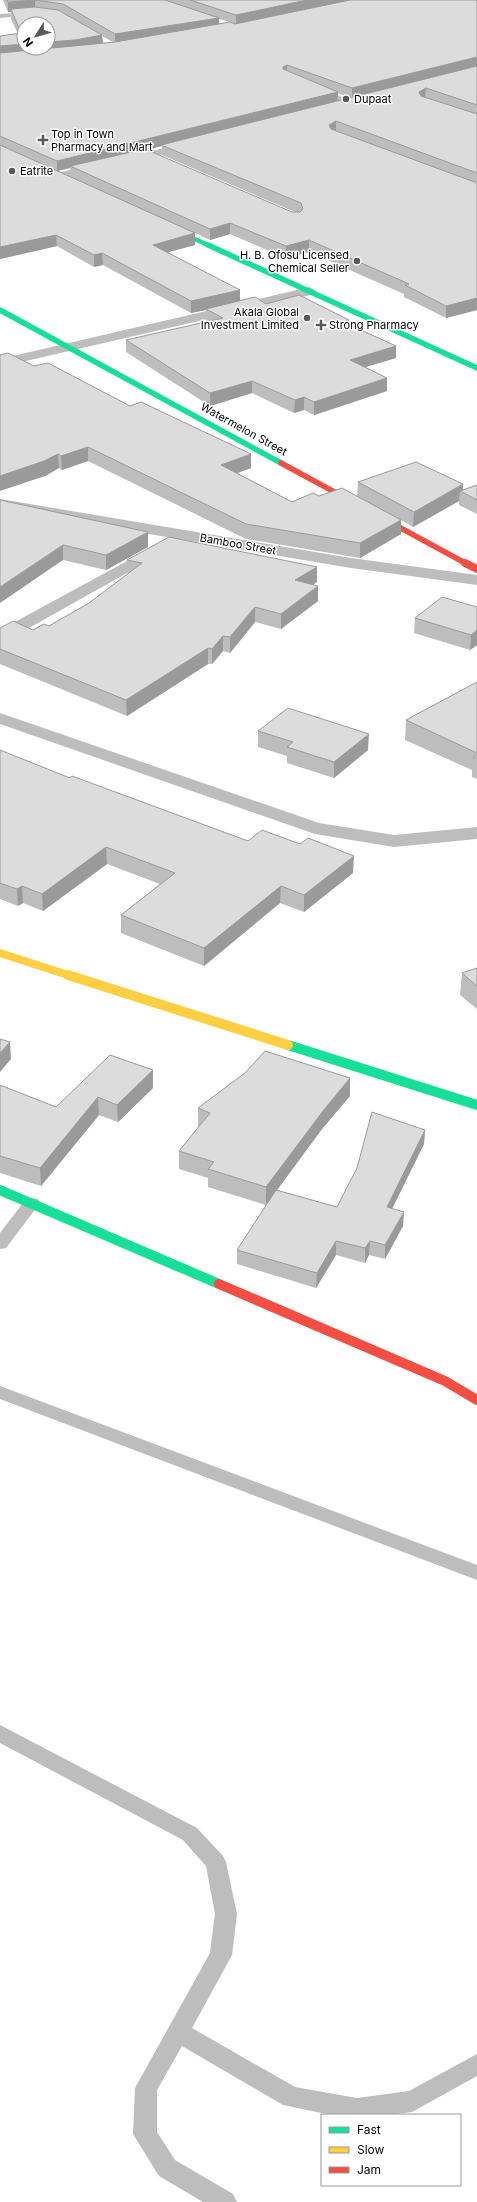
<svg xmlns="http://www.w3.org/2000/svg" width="477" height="2202" font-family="Inter,sans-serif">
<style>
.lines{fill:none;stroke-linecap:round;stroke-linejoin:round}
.lane{fill:#bdbdbd;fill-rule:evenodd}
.street{fill:#bdbdbd;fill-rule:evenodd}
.fast-far2{stroke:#16e098;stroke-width:4.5}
.fast-far1{stroke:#16e098;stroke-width:5.5}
.fast{stroke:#16e098;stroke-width:10}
.slow-far1{stroke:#ffcf43;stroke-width:8}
.slow{stroke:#ffcf43;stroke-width:10}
.jam-far2{stroke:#f24e42;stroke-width:5.5}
.jam-far1{stroke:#f24e42;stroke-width:8}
.jam{stroke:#f24e42;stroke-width:10}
.wall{fill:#bdbdbd;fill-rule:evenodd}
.shaded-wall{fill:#9a9a9a}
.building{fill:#dcdcdc;stroke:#9a9a9a}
.poi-dot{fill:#595959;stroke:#fff;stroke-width:1.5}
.labels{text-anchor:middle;stroke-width:3;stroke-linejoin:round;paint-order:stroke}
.far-poi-label{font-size:11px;fill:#000;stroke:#fff;text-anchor:start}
.far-street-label{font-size:11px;fill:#000;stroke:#fff}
</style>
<rect width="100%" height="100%" fill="#fff"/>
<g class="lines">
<!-- lane -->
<g class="lane">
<path d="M33,12L34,13L31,15L0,18V14Z"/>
<path d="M316,88H322L357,104L350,106L316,92Z"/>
<path d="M32,1198L38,1199L40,1203L6,1248L0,1249V1233L26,1199Z"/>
<path d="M0,1386L477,1565V1580L0,1399Z"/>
<path d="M0,1725L197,1828L223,1856L226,1862L237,1914L232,1955L192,2028L295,2087L357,2098L409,2091L477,2054V2076L412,2112L389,2115H331L283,2105L182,2046L157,2090V2132L175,2160L233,2194L237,2202H203L159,2176L133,2134L135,2088L210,1953L215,1914L206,1866L183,1840L0,1743Z"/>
</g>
<!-- street -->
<g class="street">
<path d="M190,142L196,145L194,147L57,179L51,176L57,173Z"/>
<path d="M310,287L316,291L315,294L0,367V359Z"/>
<path d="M0,499L351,558L477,575V585L351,568L0,509Z"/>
<path d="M153,547L159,549L161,552L159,555L6,641L0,642V630Z"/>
<path d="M0,713L319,823L394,835L477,827V839L394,847L315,834L0,724Z"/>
</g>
<!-- fast-far2 -->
<path class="fast-far2" d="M167,226L210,246"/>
<!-- fast-far1 -->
<g class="fast-far1">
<path d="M208,245L477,368"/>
<path d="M0,310L281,463"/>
</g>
<!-- fast -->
<g class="fast">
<path d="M288,1045L477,1105"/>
<path d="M0,1190L219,1284"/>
</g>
<!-- slow-far1 -->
<path class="slow-far1" d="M0,953L71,976"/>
<!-- slow -->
<path class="slow" d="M68,975L288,1045"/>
<!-- jam-far2 -->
<path class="jam-far2" d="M281,463L467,564"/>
<!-- jam-far1 -->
<path class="jam-far1" d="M465,563L477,569"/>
<!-- jam -->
<path class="jam" d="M219,1284L445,1381L477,1400"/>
</g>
<!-- wall -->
<g class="wall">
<path d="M3,0H477V310L446,318L404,297V294L309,252L286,258L230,234L210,240L195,233V245L168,252L240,301L266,304L349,320V324L396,346V358L365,367L387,378V391L314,415L304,410L294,413L252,393L210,406L126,352V340L207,322L206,321V310L191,313L103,265L94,267L57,246L0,259V36L18,34L11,19V12H8ZM219,19L230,22L219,24ZM102,36L113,42L103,43ZM338,93L349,98L337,101ZM162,146V155L295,212H292L146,150ZM70,168L71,177L58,171Z"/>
<path d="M34,366L130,406L251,468L237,473L292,502L319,496H357L358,482L463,484V490L477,485V514L459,505V501L413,527L401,520V534L360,558L246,539L88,461L62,470L59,468L45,476Z"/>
<path d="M0,500L148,532V547L106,570L63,560Z"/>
<path d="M127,560L317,582L313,585L318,601L281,629L255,622L230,653L223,651L212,664H208L127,716L0,664V628L33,630L49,626L89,603L128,574Z"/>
<path d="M477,607V645L470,650L414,633L415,618Z"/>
<path d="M477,682V779L472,777V770L405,740L406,720Z"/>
<path d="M258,731L368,750L334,778L287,763V756L258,747Z"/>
<path d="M0,750L70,778L248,841L353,873L304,912L280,903L204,966L121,933V915L160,884L107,864L43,911L23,903L18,906L0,899Z"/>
<path d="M477,968V1009L460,995L462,973Z"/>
<path d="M153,1070V1088L118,1122L99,1115L41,1186L0,1173V1085L56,1107Z"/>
<path d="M350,1096L322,1129L277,1190L337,1207L425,1130L424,1144L392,1209L403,1226L385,1259L369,1255L365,1263L336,1255L316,1288L237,1264V1250L270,1199L266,1205L208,1187V1178L179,1169V1151L199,1126H198V1108Z"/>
</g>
<!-- shaded-wall -->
<g class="shaded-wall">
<path d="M35,0V10L11,9V12H8V2Z"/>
<path d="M307,0H352L236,24V15Z"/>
<path d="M219,18V28L115,43V34Z"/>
<path d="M102,35L103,45L0,55V46L24,44V48H48V42Z"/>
<path d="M477,57V67L352,99V88Z"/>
<path d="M287,65V75L283,77V67Z"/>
<path d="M426,88L425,99L419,102V92Z"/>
<path d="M338,92L337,102L161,145L162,146L73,168L70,166V168L57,171V161Z"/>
<path d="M336,121V132L329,136V125Z"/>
<path d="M230,223V234L210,240V229Z"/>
<path d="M195,233V245L154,256L153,245Z"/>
<path d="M56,235L57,246L0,259V247Z"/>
<path d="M309,240V252L286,258V246Z"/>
<path d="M102,253L103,265L94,267V255Z"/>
<path d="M240,290V302L206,309V310L191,313V301Z"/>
<path d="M477,298V310L446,318V306Z"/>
<path d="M349,320V332L343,322Z"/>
<path d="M396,346V358L349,372L350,360Z"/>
<path d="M387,378V391L314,415V402Z"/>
<path d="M252,381V393L210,406V393Z"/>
<path d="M304,397V410L294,413L295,400Z"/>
<path d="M88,447V461L62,470L61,456Z"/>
<path d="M58,454L59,468L45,476L0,491V476Z"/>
<path d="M251,454V468L221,479V465Z"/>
<path d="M463,484V492L460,491L459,501L413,527L414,512Z"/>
<path d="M401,520V534L360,558V543Z"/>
<path d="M148,532V547L106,570V555Z"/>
<path d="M63,545V560L0,603V587Z"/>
<path d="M317,567V582L295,595V580Z"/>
<path d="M318,586V601L281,629V614Z"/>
<path d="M255,607V622L230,653V637Z"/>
<path d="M477,630V645L470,650L471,635Z"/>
<path d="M223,636V651L212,664V649Z"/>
<path d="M208,648V664L127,716L126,700Z"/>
<path d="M369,734L368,750L334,778V762Z"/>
<path d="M106,847L107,864L43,911L42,894Z"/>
<path d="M354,856L353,873L304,912V895Z"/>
<path d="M22,886L23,903L18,906L17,889Z"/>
<path d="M281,886L280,903L204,966V948Z"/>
<path d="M10,1042L11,1059L0,1072V1053Z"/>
<path d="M153,1070V1088L118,1122L117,1105Z"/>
<path d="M350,1078V1096L322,1129L266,1205V1187L323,1111Z"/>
<path d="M98,1097L99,1115L41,1186L40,1168Z"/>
<path d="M425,1130L424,1144L386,1221L387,1207Z"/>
<path d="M404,1212L403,1226L385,1259V1245Z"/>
<path d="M336,1241V1255L316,1288L317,1273Z"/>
<path d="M370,1241L369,1255L365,1263V1248Z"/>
</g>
<!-- building -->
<g class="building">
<path d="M7,0H165L219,18L115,34L63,4L35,0L8,2Z"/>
<path d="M190,0H307L236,15Z"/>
<path d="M350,0H477V57L352,88L287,65L283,67V69L338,92L57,161L0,136V53L115,42L230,22L235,24Z"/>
<path d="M35,7L58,10L102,35L75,40L48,42V24H24V44L0,46V36L21,33L11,9Z"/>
<path d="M477,66V105L426,88L419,92L421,96L477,114V173L336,121L329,125L331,129L477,183V298L446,306L405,285L409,284L309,240L286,246L230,223L210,229L70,166L145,149L292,212H300L303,209L301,203L161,145Z"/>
<path d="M0,145L195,233L153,245L240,290L191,301L102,253L94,255L56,235L0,247Z"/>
<path d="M299,295L349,320L343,322L396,346L350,360L387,378L314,402L304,397L295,400L252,381L210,393L126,340L223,318L206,309L255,297L266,304Z"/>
<path d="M8,353L34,366L48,363L130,406L141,402L251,454L221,465L292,502L313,493L319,496L342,488L401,520L360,543L246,524L88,447L61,456L58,454L44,461L0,476V355Z"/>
<path d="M416,462L463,484L414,512L358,482Z"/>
<path d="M477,485V500L460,491Z"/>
<path d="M0,500L148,532L106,555L63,545L0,587Z"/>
<path d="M169,537L317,567L295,580L318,586L281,614L255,607L230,637L223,636L212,649L208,648L126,700L0,649V628L13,621L33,630L44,624L49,626L89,603L142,563L127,560Z"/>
<path d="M442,597L477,607V630L471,635L415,618Z"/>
<path d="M477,682V753L406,720Z"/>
<path d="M288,708L369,734L334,762L287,747L293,742L258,731Z"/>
<path d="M0,750L70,778L72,776L248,841L262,830L300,844L308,838L354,856L304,895L281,886L204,948L121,915L175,873L106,847L42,894L22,886L17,889L0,883Z"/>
<path d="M477,755V759L473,757Z"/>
<path d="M477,968V986L462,973Z"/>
<path d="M0,1039L10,1042L0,1053Z"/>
<path d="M265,1051L350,1078L323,1111L266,1187L208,1169L214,1162L179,1151L210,1113L198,1108L245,1073Z"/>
<path d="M110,1055L153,1070L117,1105L98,1097L40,1168L0,1156V1085L56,1107Z"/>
<path d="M372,1112L425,1130L387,1207L404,1212L385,1245L370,1241L365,1248L336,1241L317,1273L237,1250L276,1190L337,1207L357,1168Z"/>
</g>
<!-- markers -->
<g class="poi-dot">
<circle cx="346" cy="99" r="4"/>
<path d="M41 134h4v4h4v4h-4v4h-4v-4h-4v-4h4z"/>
<circle cx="12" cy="171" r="4"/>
<circle cx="357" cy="261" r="4"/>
<circle cx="307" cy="318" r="4"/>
<path d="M319 319h4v4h4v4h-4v4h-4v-4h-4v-4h4z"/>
</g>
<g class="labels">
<!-- far-poi labels -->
<g class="far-poi-label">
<text x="354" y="103">Dupaat</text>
<text x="51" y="138">Top in Town<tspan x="51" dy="13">Pharmacy and Mart</tspan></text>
<text x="20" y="175">Eatrite</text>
<text x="349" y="259" text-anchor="end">H. B. Ofosu Licensed<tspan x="349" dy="13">Chemical Seller</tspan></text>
<text x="299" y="316" text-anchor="end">Akala Global<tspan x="299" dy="13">Investment Limited</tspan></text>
<text x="329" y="329">Strong Pharmacy</text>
</g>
<!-- far-street labels -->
<g class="far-street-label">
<text transform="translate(244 429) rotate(29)" y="4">Watermelon Street</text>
<text transform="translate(238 544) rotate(10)" y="4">Bamboo Street</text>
</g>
</g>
<!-- legend -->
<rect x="321" y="2114" width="140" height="72" fill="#ffffff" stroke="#999999"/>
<rect x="329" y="2127" width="20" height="6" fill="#16e098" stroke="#999999"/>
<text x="357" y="2134" font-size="12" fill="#000000">Fast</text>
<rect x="329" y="2147" width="20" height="6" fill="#ffcf43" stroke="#999999"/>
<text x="357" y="2154" font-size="12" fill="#000000">Slow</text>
<rect x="329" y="2167" width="20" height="6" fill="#f24e42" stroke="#999999"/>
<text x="357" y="2174" font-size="12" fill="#000000">Jam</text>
<!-- north arrow -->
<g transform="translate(36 36) rotate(233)"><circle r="19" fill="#ffffff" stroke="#999999"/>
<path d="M0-3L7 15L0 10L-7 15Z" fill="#595959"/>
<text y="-6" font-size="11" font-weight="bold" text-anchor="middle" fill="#000000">N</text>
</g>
</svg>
